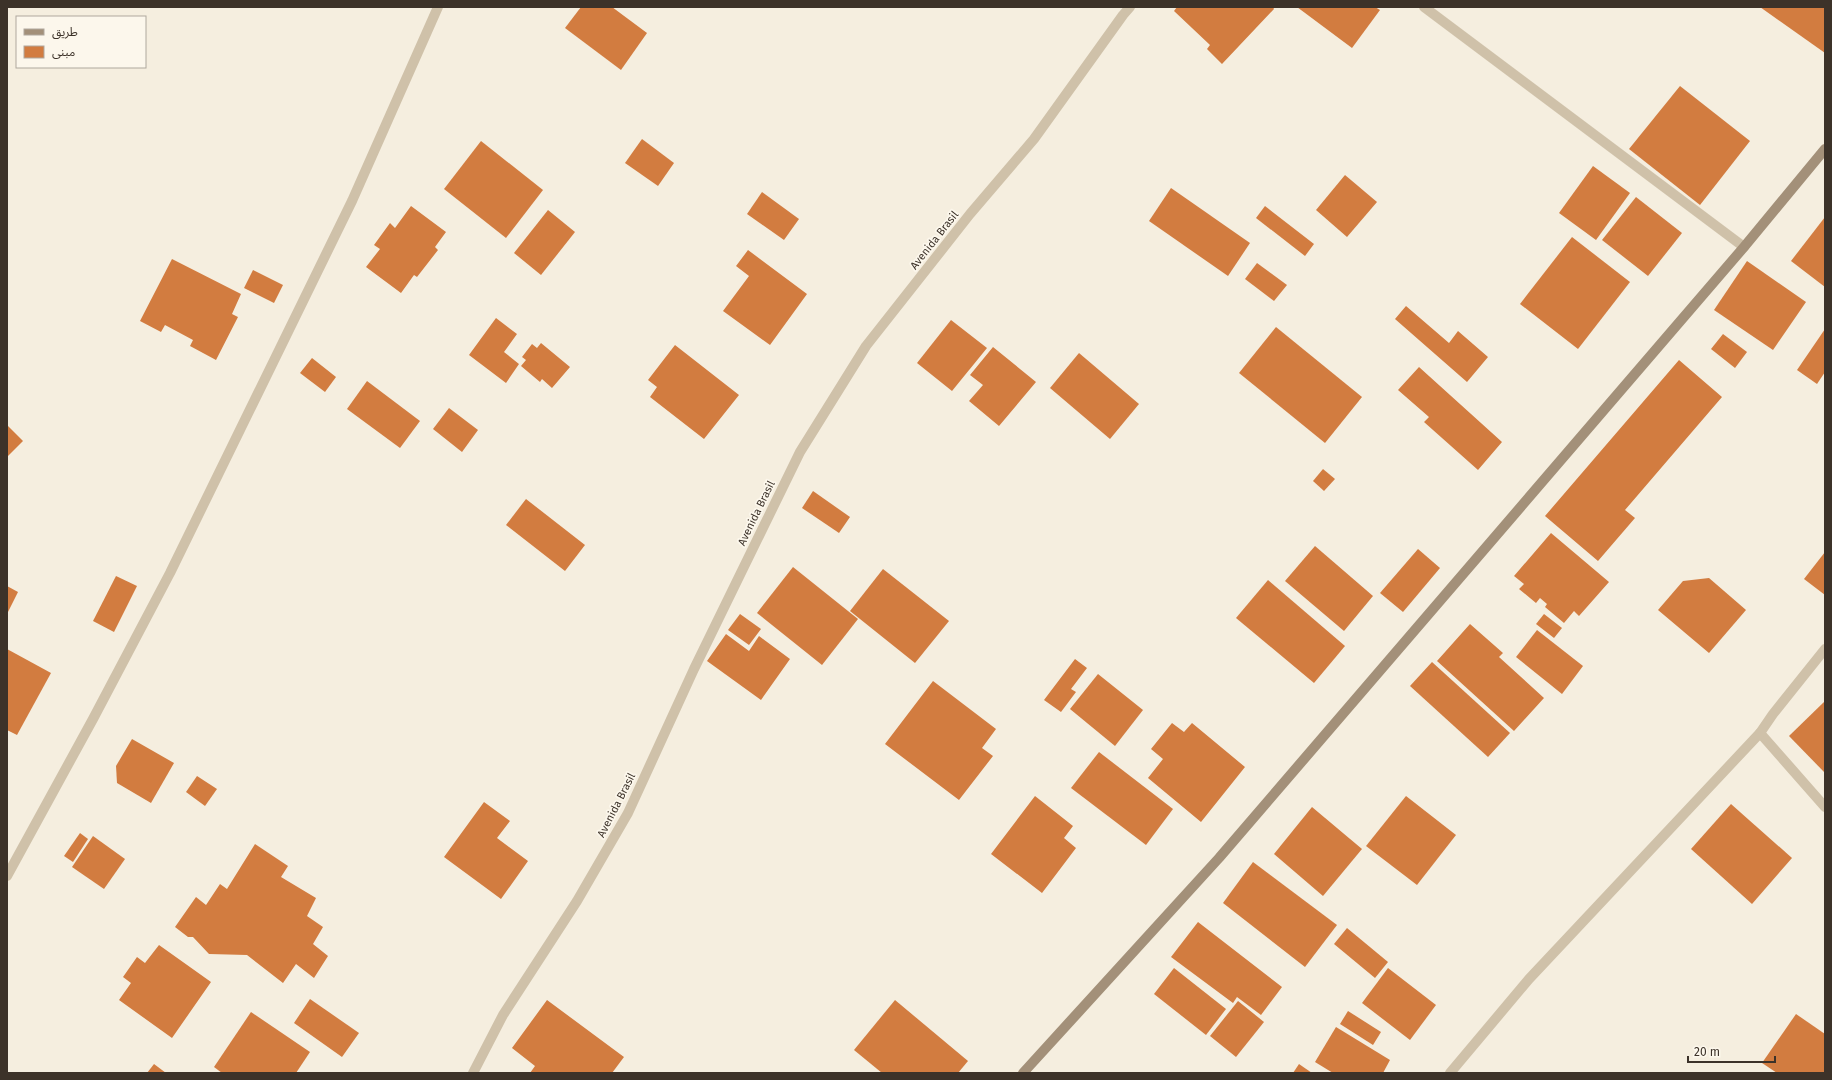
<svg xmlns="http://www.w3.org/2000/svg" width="1832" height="1080" font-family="'Fira Sans','Noto Sans Arabic',sans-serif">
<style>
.building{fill:#d27c40}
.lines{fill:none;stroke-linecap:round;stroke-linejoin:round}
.minor{stroke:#cfc1a9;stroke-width:10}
.secondary{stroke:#a39079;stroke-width:10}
.labels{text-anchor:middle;stroke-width:3.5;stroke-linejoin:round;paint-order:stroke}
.street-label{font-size:11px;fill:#3c3229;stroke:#fcf7ec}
</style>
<rect width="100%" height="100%" fill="#f5eedf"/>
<!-- building -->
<g class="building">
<path d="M581,7H612L647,33L621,70L565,28Z"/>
<path d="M1177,7H1273L1274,9L1222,64L1207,49L1210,45L1174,11Z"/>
<path d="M1297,7H1375L1380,10L1352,48Z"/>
<path d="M1760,7H1825V53Z"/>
<path d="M1680,86L1750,141L1700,205L1629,149Z"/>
<path d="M642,139L674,163L658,186L625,163Z"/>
<path d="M481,141L543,190L506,238L444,189Z"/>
<path d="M1593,166L1630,193L1596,240L1559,213Z"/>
<path d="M1345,175L1377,202L1347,237L1316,210Z"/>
<path d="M1171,188L1250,243L1228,276L1149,221Z"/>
<path d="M762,192L799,219L784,240L747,214Z"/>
<path d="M1636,197L1682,233L1648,276L1602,240Z"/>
<path d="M411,206L446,232L435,247L438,250L417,277L414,275L401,293L366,267L380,249L374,245L390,223L395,228Z"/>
<path d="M1265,206L1314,244L1305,256L1256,218Z"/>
<path d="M548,210L575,232L541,275L514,253Z"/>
<path d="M1825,217V287L1791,261Z"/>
<path d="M1572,237L1630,282L1578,349L1520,304Z"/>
<path d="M748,250L807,294L770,345L723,311L749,276L736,266Z"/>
<path d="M172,259L241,294L232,314L238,317L216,360L190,346L193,340L165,325L161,332L140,321Z"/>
<path d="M1747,261L1806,302L1773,350L1714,310Z"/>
<path d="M1257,263L1287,285L1274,301L1245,279Z"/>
<path d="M253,270L283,285L274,303L244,288Z"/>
<path d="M1406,306L1449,343L1458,331L1488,357L1467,382L1395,319Z"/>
<path d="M496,318L517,334L504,352L519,364L506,383L469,355Z"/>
<path d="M951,320L987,348L952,391L917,363Z"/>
<path d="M1276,327L1362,397L1325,443L1239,373Z"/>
<path d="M1825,329V372L1817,384L1797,370Z"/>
<path d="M1723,334L1747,352L1735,368L1711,349Z"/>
<path d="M541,343L570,367L552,388L542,379L540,382L521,366L526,360L522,357L532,344L537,348Z"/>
<path d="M675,345L739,395L704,439L650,397L657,387L648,380Z"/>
<path d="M993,347L1036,382L999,426L969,401L983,385L970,375Z"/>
<path d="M1079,353L1139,404L1110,439L1050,388Z"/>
<path d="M312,358L336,377L325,392L300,373Z"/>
<path d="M1679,360L1722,397L1625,510L1635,518L1598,561L1545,516Z"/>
<path d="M1419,367L1502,442L1478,470L1424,422L1429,417L1398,390Z"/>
<path d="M367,381L420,421L400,448L347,409Z"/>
<path d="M449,408L478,430L462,452L433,429Z"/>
<path d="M7,425L23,441L7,457Z"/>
<path d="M1323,469L1335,479L1324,491L1313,481Z"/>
<path d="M813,491L850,517L839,533L802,508Z"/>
<path d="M526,499L585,545L565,571L506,525Z"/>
<path d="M1551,533L1609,582L1579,616L1574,611L1564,623L1545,607L1547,604L1540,598L1536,603L1519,589L1524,584L1514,576Z"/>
<path d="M1315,546L1373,596L1344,631L1285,581Z"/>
<path d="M1418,549L1440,568L1403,612L1380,593Z"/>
<path d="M1825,552V595L1804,579Z"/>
<path d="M793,567L858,619L822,665L757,613Z"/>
<path d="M883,569L949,621L915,663L850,611Z"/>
<path d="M116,576L137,586L114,632L93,621Z"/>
<path d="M1709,578L1746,610L1709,653L1658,610L1683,581Z"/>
<path d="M1268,580L1345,646L1314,683L1236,618Z"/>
<path d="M7,586L18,592L7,614Z"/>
<path d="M740,614L761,629L749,645L728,630Z"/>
<path d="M1544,614L1562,628L1554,638L1536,624Z"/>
<path d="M1470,624L1503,653L1499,657L1544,698L1514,731L1437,661Z"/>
<path d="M1537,630L1583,666L1562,694L1516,657Z"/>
<path d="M726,634L749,651L759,636L790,659L761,700L707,661Z"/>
<path d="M7,649L51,673L17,735L7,730Z"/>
<path d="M1075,659L1087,668L1071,689L1076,692L1061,712L1044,700Z"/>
<path d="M1432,662L1510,733L1488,757L1410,686Z"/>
<path d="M1098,674L1143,710L1115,746L1070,709Z"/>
<path d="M933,681L996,729L982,748L993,756L959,800L885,744Z"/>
<path d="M1825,701V773L1789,736Z"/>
<path d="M1172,723L1184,732L1192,723L1245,767L1201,822L1148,778L1163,759L1151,749Z"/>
<path d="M132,739L174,763L151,803L117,783L116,766Z"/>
<path d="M1099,752L1173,809L1146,845L1071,788Z"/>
<path d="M197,776L217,789L205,806L186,792Z"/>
<path d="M1035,796L1073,826L1064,838L1076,848L1042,893L991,854Z"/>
<path d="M1406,796L1456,835L1417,885L1366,846Z"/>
<path d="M484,802L510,821L497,838L528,861L501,899L444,857Z"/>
<path d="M1731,804L1792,858L1752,904L1691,849Z"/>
<path d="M1312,807L1362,849L1323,896L1274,854Z"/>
<path d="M80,833L88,839L73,862L64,856Z"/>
<path d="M93,836L125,859L104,889L72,867Z"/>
<path d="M255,844L288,866L281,877L316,898L307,916L323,927L313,944L328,956L314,978L296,964L283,983L247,955L209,954L193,937H188L175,927L196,897L206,905L220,884L227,889Z"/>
<path d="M1253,862L1337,925L1305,967L1223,903Z"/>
<path d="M1198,922L1282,987L1261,1015L1237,997L1233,1003L1171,957Z"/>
<path d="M1347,928L1388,962L1375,978L1334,944Z"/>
<path d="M159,945L211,982L172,1038L119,1000L131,983L123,977L137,957L145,963Z"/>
<path d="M1174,968L1226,1009L1206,1035L1154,994Z"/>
<path d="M1388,968L1436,1005L1410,1040L1362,1003Z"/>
<path d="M310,999L359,1033L342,1057L294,1023Z"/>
<path d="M547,1000L624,1057L612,1073H530L535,1066L512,1048Z"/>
<path d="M895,1000L968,1061L958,1073H882L854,1050Z"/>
<path d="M1238,1001L1264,1022L1236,1057L1210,1036Z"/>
<path d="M1348,1011L1381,1032L1373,1045L1340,1024Z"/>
<path d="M251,1012L310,1052L296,1073H222L214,1067Z"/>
<path d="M1796,1014L1825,1034V1073H1777L1762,1063Z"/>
<path d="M1336,1027L1390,1060L1383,1073H1333L1315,1062Z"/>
<path d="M154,1064L166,1073H147Z"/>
<path d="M1299,1064L1312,1073H1293Z"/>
</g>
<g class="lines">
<!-- minor -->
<g class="minor">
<path d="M1424,7L1744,247"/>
<path d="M1760,733L1825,807"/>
<path d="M7,876L93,719L170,573L352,201L438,7"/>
<path d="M473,1073L503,1015L577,901L628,813L694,669L800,452L866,346L970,214L1034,139L1123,15L1130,7"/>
<path d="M1450,1073L1529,979L1760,733L1773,714L1825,649"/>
</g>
<!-- secondary -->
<path class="secondary" d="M1023,1073L1219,858L1744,247L1825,149"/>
</g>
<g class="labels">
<!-- street labels -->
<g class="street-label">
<text transform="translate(934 240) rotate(-52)" y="4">Avenida Brasil</text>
<text transform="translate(756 513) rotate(-64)" y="4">Avenida Brasil</text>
<text transform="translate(616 805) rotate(-63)" y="4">Avenida Brasil</text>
</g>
</g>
<!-- border -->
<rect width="1832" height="1080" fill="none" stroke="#3c3229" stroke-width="16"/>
<!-- legend -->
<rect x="16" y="16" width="130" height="52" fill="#fcf7ec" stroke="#afa89e"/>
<rect x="24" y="29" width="20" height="6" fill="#a39079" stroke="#afa89e"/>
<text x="52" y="36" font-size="12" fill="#3c3229">طريق</text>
<rect x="24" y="46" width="20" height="12" fill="#d27c40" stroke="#afa89e"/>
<text x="52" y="56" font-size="12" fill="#3c3229">مبنى</text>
<!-- scale -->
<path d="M1688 1056v6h87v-6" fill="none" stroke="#3c3229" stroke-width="2"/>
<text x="1694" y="1056" font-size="12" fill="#3c3229" stroke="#fcf7ec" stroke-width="3" paint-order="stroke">20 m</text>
</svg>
